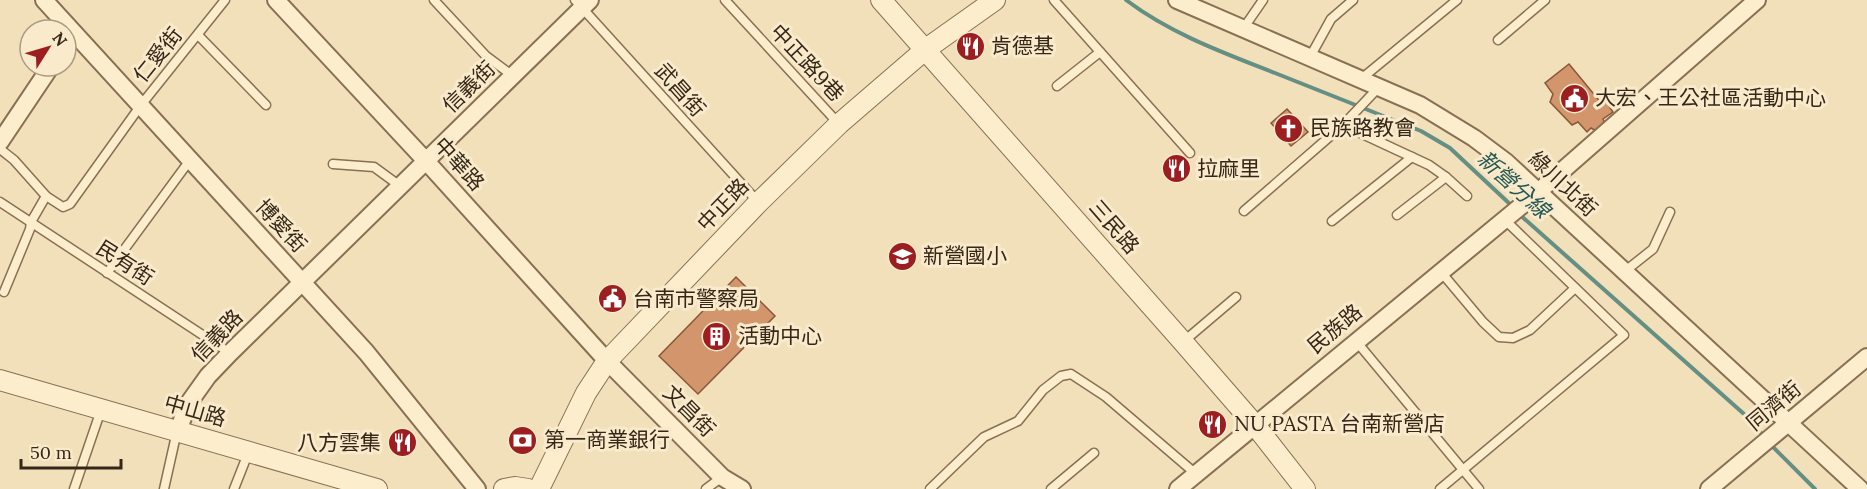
<svg xmlns="http://www.w3.org/2000/svg" width="1867" height="489" font-family="Lora,'Noto Sans TC',serif">
<style>
.lines{fill:none;stroke-linecap:round;stroke-linejoin:round}
.stream{stroke:#668f84;stroke-width:4}
.building{fill:#d3956c;stroke:#8a5737;stroke-width:1.5}
.service-casing{stroke:#896f53;stroke-width:11}
.minor-casing{stroke:#896f53;stroke-width:20}
.tertiary-casing{stroke:#896f53;stroke-width:22}
.service{stroke:#fcedcd;stroke-width:8}
.minor{stroke:#fcedcd;stroke-width:16}
.tertiary{stroke:#fcedcd;stroke-width:20}
.labels{text-anchor:middle;stroke-width:6;stroke-linejoin:round;paint-order:stroke}
.poi-label{font-size:21px;fill:#362719;stroke:#f8eaca;text-anchor:start}
.street-label{font-size:21px;fill:#362719;stroke:#f8eaca}
.water-label{font-size:22px;font-style:italic;fill:#275854;stroke:#f8eaca}
</style>
<rect width="100%" height="100%" fill="#f1e0ba"/>
<g class="lines">
<!-- stream -->
<g class="stream">
<path d="M1126,0C1171,34 1224,53 1275,73C1324,92 1372,112 1421,131L1450,148L1512,206"/>
<path d="M1519,214L1744,414L1764,437"/>
<path d="M1771,445L1815,489"/>
</g>
</g>
<!-- building -->
<g class="building">
<path d="M1569,64L1602,104L1607,103L1613,112L1603,119L1606,126L1601,134L1591,128L1587,132L1578,122L1572,125L1550,102L1553,94L1545,83Z"/>
<path d="M1287,109L1308,132L1291,146L1271,123Z"/>
<path d="M736,277L775,316L698,394L659,356Z"/>
</g>
<g class="lines">
<defs>
<g id="service">
<path d="M434,0L486,56L513,76"/>
<path d="M575,0L758,202"/>
<path d="M725,0L838,123"/>
<path d="M1054,0L1190,153"/>
<path d="M1243,29L1263,0"/>
<path d="M198,35L266,105"/>
<path d="M1498,40L1545,0"/>
<path d="M1310,57L1331,19L1353,0"/>
<path d="M1361,79L1457,0"/>
<path d="M1057,86L1100,52"/>
<path d="M1343,125L1429,165L1446,177L1467,196"/>
<path d="M0,149L14,160L46,196L63,207L70,204L141,105L225,0"/>
<path d="M333,164L374,167L400,186"/>
<path d="M0,202L230,353"/>
<path d="M1244,211L1343,125L1379,87"/>
<path d="M1397,215L1446,177"/>
<path d="M1332,221L1412,157"/>
<path d="M1441,272L1483,322L1499,337L1513,338L1530,330L1575,288"/>
<path d="M1624,272L1653,249L1670,212"/>
<path d="M107,273L190,160"/>
<path d="M4,292L30,229L31,222L46,196"/>
<path d="M1356,341L1479,489"/>
<path d="M1183,342L1236,297"/>
<path d="M74,489L101,410"/>
<path d="M164,489L177,431"/>
<path d="M234,489L249,451"/>
<path d="M706,489L722,477"/>
<path d="M930,489L984,437L1018,421L1043,390L1061,376L1071,374L1106,397L1196,474"/>
<path d="M1051,489L1094,453"/>
<path d="M1440,489L1624,335L1504,219"/>
</g>
<g id="minor">
<path d="M44,0L366,352L477,489"/>
<path d="M276,0L426,161L607,361L722,477L742,489"/>
<path d="M1177,0L1420,105L1474,138L1506,162L1860,489"/>
<path d="M0,142L51,66"/>
<path d="M178,431L188,404L208,376L230,353L590,0"/>
<path d="M1178,489L1538,192L1757,0"/>
<path d="M1709,489L1867,357"/>
</g>
<g id="tertiary">
<path d="M881,0L1183,342L1255,425L1305,489"/>
<path d="M0,380L377,489"/>
<path d="M504,489L515,487L528,489"/>
<path d="M539,489L586,393L607,361L758,203L839,124L926,49L995,0"/>
</g>
</defs>
<!-- service casing -->
<use href="#service" class="service-casing"/>
<!-- minor casing -->
<use href="#minor" class="minor-casing"/>
<!-- tertiary casing -->
<use href="#tertiary" class="tertiary-casing"/>
<!-- service -->
<use href="#service" class="service"/>
<!-- minor -->
<use href="#minor" class="minor"/>
<!-- tertiary -->
<use href="#tertiary" class="tertiary"/>
</g>
<!-- icons -->
<defs>
<symbol id="restaurant-disc" viewBox="-11 -11 22 22"><circle r="9.5" fill="#9c1e21" stroke="#f8eaca"/><path d="M-5-6h1v4h1v-4h1v4h1v-4h1v5L-1.5 .5V6h-2V.5L-5-1ZM5-6V6H3V1.5H1.5Q1.5-4 5-6Z" fill="#fff"/></symbol>
<symbol id="civic-disc" viewBox="-11 -11 22 22"><circle r="9.5" fill="#9c1e21" stroke="#f8eaca"/><path d="M-.6-6.5H3V-4.5H.6V-3L4-1V1h2V6H-6V1h2V-1L-.6-3ZM-1.2 2.5V6h2.4V2.5Z" fill="#fff"/></symbol>
<symbol id="church-disc" viewBox="-11 -11 22 22"><circle r="9.5" fill="#9c1e21" stroke="#f8eaca"/><path d="M-1.2-6h2.4v3.5h3.3v2.4h-3.3V6h-2.4V-.1h-3.3v-2.4h3.3Z" fill="#fff"/></symbol>
<symbol id="school-disc" viewBox="-11 -11 22 22"><circle r="9.5" fill="#9c1e21" stroke="#f8eaca"/><path d="M0-5L7-2L0 1L-7-2ZM-4 1L0 2.5L4 1V4Q0 6-4 4Z" fill="#fff"/></symbol>
<symbol id="building-disc" viewBox="-11 -11 22 22"><circle r="9.5" fill="#9c1e21" stroke="#f8eaca"/><path d="M-4-6H4V6H1V3H-1V6H-4ZM-2.5-4.3h1.7v1.8h-1.7ZM.8-4.3h1.7v1.8H.8ZM-2.5-1h1.7V.8h-1.7ZM.8-1h1.7V.8H.8Z" fill="#fff"/></symbol>
<symbol id="bank-disc" viewBox="-11 -11 22 22"><circle r="9.5" fill="#9c1e21" stroke="#f8eaca"/><path d="M-6-4H6V4H-6ZM0-2.3a2.3 2.3 0 1 0 0 4.6a2.3 2.3 0 1 0 0-4.6Z" fill="#fff"/></symbol>
</defs>
<g fill-rule="evenodd">
<use href="#restaurant-disc" x="954" y="30" width="33" height="33"/>
<use href="#civic-disc" x="1558" y="82" width="33" height="33"/>
<use href="#church-disc" x="1272" y="112" width="33" height="33"/>
<use href="#restaurant-disc" x="1160" y="152" width="33" height="33"/>
<use href="#school-disc" x="886" y="240" width="33" height="33"/>
<use href="#civic-disc" x="596" y="282" width="33" height="33"/>
<use href="#building-disc" x="700" y="320" width="33" height="33"/>
<use href="#restaurant-disc" x="1196" y="408" width="33" height="33"/>
<use href="#bank-disc" x="506" y="424" width="33" height="33"/>
<use href="#restaurant-disc" x="386" y="426" width="33" height="33"/>
</g>
<g class="labels">
<!-- poi labels -->
<g class="poi-label">
<text x="991" y="53">肯德基</text>
<text x="1595" y="105">大宏、王公社區活動中心</text>
<text x="1310" y="135">民族路教會</text>
<text x="1197" y="176">拉麻里</text>
<text x="923" y="263">新營國小</text>
<text x="633" y="306">台南市警察局</text>
<text x="738" y="343">活動中心</text>
<text x="1234" y="431">NU PASTA 台南新營店</text>
<text x="544" y="447">第一商業銀行</text>
<text x="381" y="450" text-anchor="end">八方雲集</text>
</g>
<!-- street labels -->
<g class="street-label">
<text transform="translate(158 55) rotate(-51)" y="7">仁愛街</text>
<text transform="translate(807 63) rotate(47)" y="7">中正路9巷</text>
<text transform="translate(469 87) rotate(-44)" y="7">信義街</text>
<text transform="translate(680 90) rotate(48)" y="7">武昌街</text>
<text transform="translate(459 164) rotate(48)" y="7">中華路</text>
<text transform="translate(1563 184) rotate(43)" y="7">綠川北街</text>
<text transform="translate(723 205) rotate(-46)" y="7">中正路</text>
<text transform="translate(281 226) rotate(47)" y="7">博愛街</text>
<text transform="translate(1114 227) rotate(49)" y="7">三民路</text>
<text transform="translate(125 263) rotate(33)" y="7">民有街</text>
<text transform="translate(1335 329) rotate(-40)" y="7">民族路</text>
<text transform="translate(217 336) rotate(-46)" y="7">信義路</text>
<text transform="translate(1774 406) rotate(-40)" y="7">同濟街</text>
<text transform="translate(195 411) rotate(16)" y="7">中山路</text>
<text transform="translate(689 411) rotate(45)" y="7">文昌街</text>
</g>
<!-- water labels -->
<g class="water-label">
<text transform="translate(1514 184) rotate(42)" y="8">新營分線</text>
</g>
</g>
<!-- north arrow -->
<g transform="translate(48 48) rotate(53)"><circle r="28" fill="#f8eaca" stroke="#aa9c83" stroke-width="1.5"/>
<path d="M0-4.5L10 22L0 15L-10 22Z" fill="#9c1e21"/>
<text y="-9" font-size="16" font-weight="bold" text-anchor="middle" fill="#362719">N</text>
</g>
<!-- scale -->
<path d="M21 459v9h100v-9" fill="none" stroke="#362719" stroke-width="3"/>
<text x="30" y="459" font-size="18" fill="#362719" stroke="#f8eaca" stroke-width="4.5" paint-order="stroke">50 m</text>
</svg>
